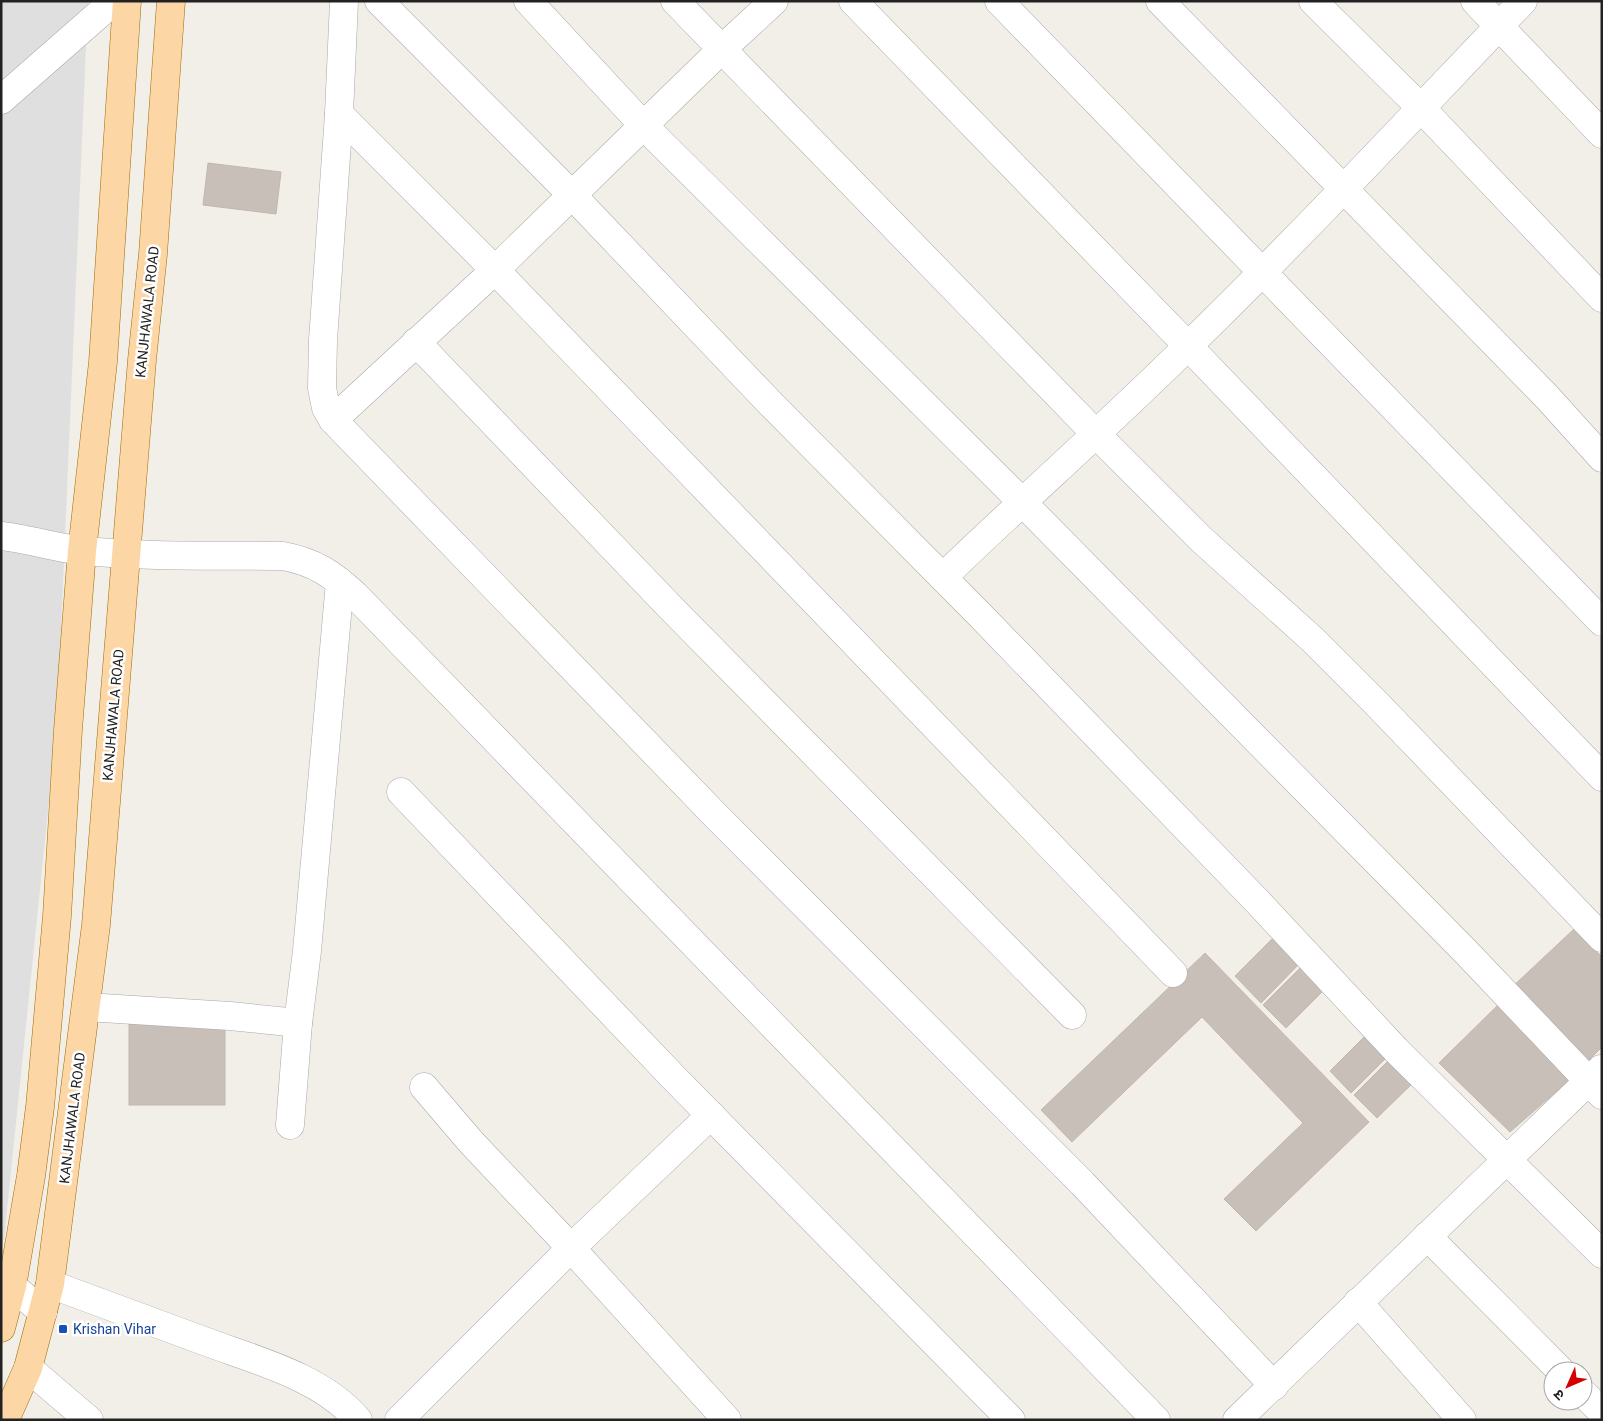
<svg xmlns="http://www.w3.org/2000/svg" width="1603" height="1421" font-family="Roboto,'Noto Sans Devanagari',sans-serif">
<style>
.residential{fill:#e0dfdf}
.building{fill:#c7bfb8;stroke:#c4b6ab}
.lines{fill:none;stroke-linecap:round;stroke-linejoin:round}
.minor-casing{stroke:#a9a9a9;stroke-width:29}
.major-casing{stroke:#a06b00;stroke-width:29}
.minor{stroke:#fff;stroke-width:28}
.major{stroke:#fcd6a4;stroke-width:28}
.transit-dot{fill:#1a4fb4;stroke:#fff;stroke-width:2}
.labels{text-anchor:middle;stroke-width:5;stroke-linejoin:round;paint-order:stroke}
.street-label{font-size:14px;fill:#222;stroke:#fff}
.transit-label{font-size:14px;fill:#164399;stroke:#fff;text-anchor:start}
</style>
<rect width="100%" height="100%" fill="#f2efe9"/>
<!-- residential -->
<path class="residential" d="M1,1H88L57,724L4,1239L1,1247Z"/>
<!-- building -->
<g class="building">
<path d="M208,163L281,172L276,214L203,205Z"/>
<path d="M1574,929L1602,957V1047L1584,1065L1510,989Z"/>
<path d="M1280,931L1306,957L1261,1003L1235,976Z"/>
<path d="M1205,953L1369,1122L1256,1231L1224,1199L1303,1123L1202,1017L1072,1142L1041,1110Z"/>
<path d="M1308,960L1331,983L1286,1028L1263,1005Z"/>
<path d="M1500,1003L1573,1077L1510,1132L1439,1063Z"/>
<rect x="129" y="1021" width="96" height="84"/>
<path d="M1371,1030L1393,1051L1351,1093L1330,1071Z"/>
<path d="M1396,1053L1420,1076L1377,1118L1354,1095Z"/>
</g>
<g class="lines">
<defs>
<g id="minor">
<path d="M344,1L339,114L323,340L322,388L326,408L333,420L716,816L1083,1184L1274,1386"/>
<path d="M379,1L572,195L770,403L979,614L1256,900L1396,1050L1602,1254"/>
<path d="M528,1L644,126L1021,501L1466,952L1602,1095"/>
<path d="M675,1L1095,433L1202,540L1313,640L1375,702L1602,938"/>
<path d="M853,1L1188,346L1602,777"/>
<path d="M999,1L1602,622"/>
<path d="M1160,1L1547,397L1602,458"/>
<path d="M1313,1L1421,108L1602,298"/>
<path d="M1475,1L1602,134"/>
<path d="M1,100L114,1"/>
<path d="M339,114L495,270L1173,973"/>
<path d="M416,342L670,607L1072,1015"/>
<path d="M333,420L495,270L722,49L774,1"/>
<path d="M1,536C29,539 56,548 84,551C150,557 217,555 283,556C315,562 332,574 355,595L1156,1420"/>
<path d="M943,577C1024,499 1108,425 1188,346C1303,234 1412,117 1523,1"/>
<path d="M401,792L674,1078L1011,1420"/>
<path d="M86,1007L230,1016L298,1023"/>
<path d="M424,1087L471,1142L571,1248L727,1420"/>
<path d="M290,1125L298,1023L307,951L340,582"/>
<path d="M1427,1236L1561,1371"/>
<path d="M1,1277L43,1312"/>
<path d="M50,1284C101,1303 153,1322 204,1341C255,1360 322,1377 358,1420"/>
<path d="M1358,1302L1462,1420"/>
<path d="M28,1368L89,1420"/>
<path d="M1583,1393L1602,1412"/>
<path d="M399,1420L571,1248L711,1115"/>
<path d="M1237,1420L1601,1069"/>
</g>
<g id="major">
<path d="M1,1328L12,1286L31,1176L40,1107L57,916L68,730L82,551L103,362L127,1"/>
<path d="M5,1420L28,1368L50,1284L96,925L142,360L153,254L171,1"/>
</g>
</defs>
<!-- minor casing -->
<use href="#minor" class="minor-casing"/>
<!-- major casing -->
<use href="#major" class="major-casing"/>
<!-- minor -->
<use href="#minor" class="minor"/>
<!-- major -->
<use href="#major" class="major"/>
</g>
<!-- markers -->
<rect class="transit-dot" x="58" y="1324" width="10" height="10" rx="2.5"/>
<g class="labels">
<!-- street labels -->
<g class="street-label">
<text transform="translate(147 312) rotate(-84)" y="5">KANJHAWALA ROAD</text>
<text transform="translate(113 715) rotate(-85)" y="5">KANJHAWALA ROAD</text>
<text transform="translate(72 1118) rotate(-83)" y="5">KANJHAWALA ROAD</text>
</g>
<!-- transit labels -->
<g class="transit-label">
<text x="73" y="1334">Krishan Vihar</text>
</g>
</g>
<!-- border -->
<rect width="1603" height="1421" fill="none" stroke="#222222" stroke-width="5"/>
<!-- north arrow -->
<g transform="translate(1568 1386) rotate(225)"><circle r="24" fill="#ffffff" stroke="#a7a7a7"/>
<path d="M0-4L9 19L0 12L-9 19Z" fill="#d40000"/>
<text y="-8" font-size="14" font-weight="bold" text-anchor="middle" fill="#222222">उ</text>
</g>
</svg>
